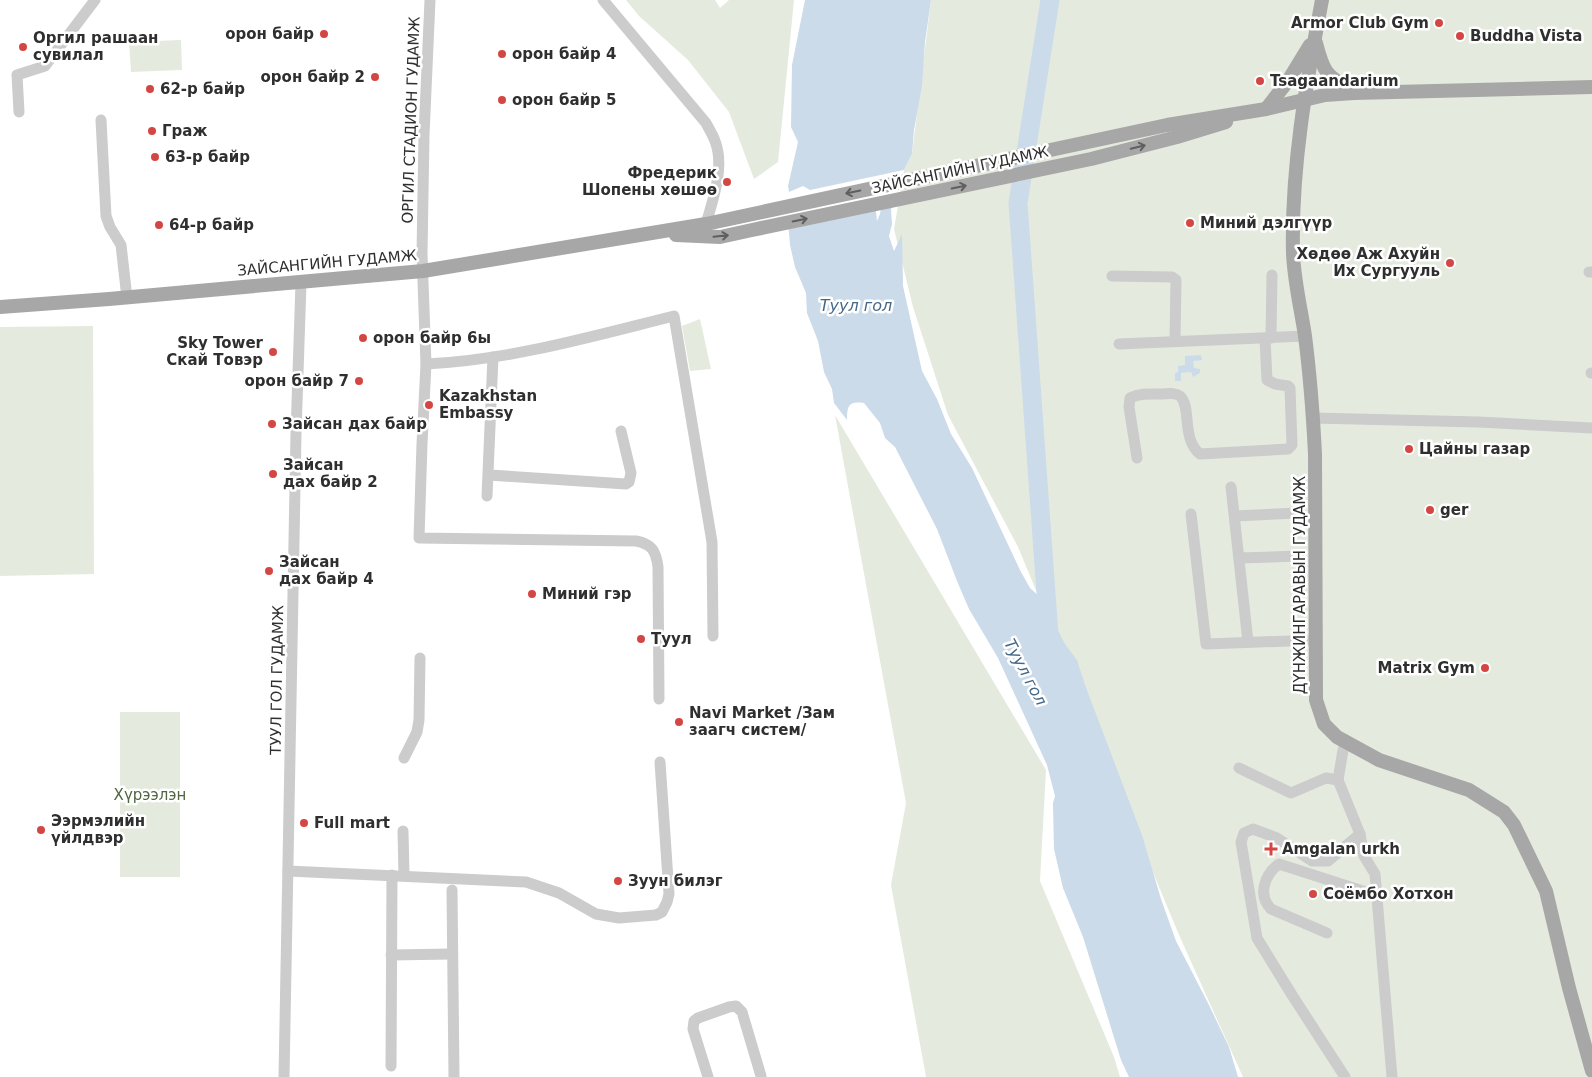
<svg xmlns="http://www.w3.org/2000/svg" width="1592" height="1077" font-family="'DejaVu Sans',sans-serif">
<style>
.green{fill:#e4ebde}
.water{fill:#ccdbe9}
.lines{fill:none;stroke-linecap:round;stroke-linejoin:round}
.river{stroke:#ccdbe9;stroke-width:19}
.minor{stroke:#ccc;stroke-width:11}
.major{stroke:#a7a7a7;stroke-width:14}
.oneway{stroke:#5f5f5f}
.poi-dot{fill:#d44643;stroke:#fff;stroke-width:2}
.labels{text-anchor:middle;stroke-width:5;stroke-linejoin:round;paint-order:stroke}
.poi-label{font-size:15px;font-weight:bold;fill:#2f2f2f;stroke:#fff;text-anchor:start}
.street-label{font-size:15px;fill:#2f2f2f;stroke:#fff}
.park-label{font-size:15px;fill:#4f6741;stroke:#fff}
.water-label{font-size:16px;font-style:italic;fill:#456889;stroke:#fff}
</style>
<rect width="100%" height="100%" fill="#fff"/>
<!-- green -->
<g class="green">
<path d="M626,0H715L720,8L729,0H794L778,162L754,179L729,112L688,60L639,16Z"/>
<path d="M931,0H1592V1077H1243L1179,935L1018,547L948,415L913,307L894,229L904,170L912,154Z"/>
<path d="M181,40L182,70L131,72L129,42Z"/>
<path d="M700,319L711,369L690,371L682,326Z"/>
<path d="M93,326L94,574L0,576V327Z"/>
<path d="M835,415L1046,770L1040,881L1114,1057L1120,1077H926L891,885L906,803Z"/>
<rect x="120" y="712" width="60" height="165"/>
</g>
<!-- water -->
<g class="water">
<path d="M805,0H931L925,42L922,86L914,130L912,154L904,170L810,190L803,186L789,192L788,186L798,142L791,127L792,65Z"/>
<path d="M893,199L891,210L892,224L889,236L894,251L902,234L903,286L922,371L937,399L951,434L972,468L1021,572L1030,588L1042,599L1065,644L1077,660L1085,685L1142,835L1161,899L1176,941L1209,1005L1229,1047L1238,1077H1129L1121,1060L1083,937L1063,888L1054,849L1053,803L1055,796L1047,765L998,658L969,609L957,581L937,529L895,447L885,438L880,423L864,403C849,401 847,405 847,420L834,403L832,389L824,372L818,341L807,313L806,293L795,267L790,245L788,221L875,202L877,221L880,214L882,201Z"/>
<path d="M1201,355L1202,360L1193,361L1194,368L1200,369V373L1193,377L1191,372L1181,373V381H1175V373L1178,372V366L1185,365V356Z"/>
</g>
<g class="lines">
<!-- river -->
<path class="river" d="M1049,635L1018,203L1050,0"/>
<!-- minor -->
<g class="minor">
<path d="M430,0L424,135L422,254L426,364L422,444L419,538L636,541C652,544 656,551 658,567L659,699"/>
<path d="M603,0L706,123C709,129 713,135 715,141C725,167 713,199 706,224"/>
<path d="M19,112L17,75L45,66L95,0"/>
<path d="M101,120L106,216L110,227L121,245L127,298"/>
<path d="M1589,272H1592"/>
<path d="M1112,276L1172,277L1176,280L1175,341"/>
<path d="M1271,338L1272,275"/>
<path d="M1119,344L1305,336"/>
<path d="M426,364C511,360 593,336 674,316L712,542L713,636"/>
<path d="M1591,373H1592"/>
<path d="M1313,418L1479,422L1592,428"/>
<path d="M1137,458L1129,407L1130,398C1140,393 1150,394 1161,394C1167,394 1175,392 1180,396C1192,407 1181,439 1200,454L1288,449L1292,445L1290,388L1288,386L1275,384L1267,380L1265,339"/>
<path d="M489,475L626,484L629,482L631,473L621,431"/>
<path d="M1231,487L1248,642"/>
<path d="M487,496L493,357"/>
<path d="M1191,514L1206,644L1316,640"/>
<path d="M1235,516L1297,513"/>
<path d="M1239,558L1299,556"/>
<path d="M1346,743L1343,750L1338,780L1360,834L1364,856L1375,874L1392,1077"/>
<path d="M404,758L417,732L419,720L420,658"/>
<path d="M1239,768L1291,793L1326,778L1338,780"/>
<path d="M403,831L404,876"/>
<path d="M288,871L526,882L559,893L596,914L619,918L656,915L662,912L667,902L669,894L660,762"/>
<path d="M452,890L454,1077"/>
<path d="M1327,933L1271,909C1257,895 1265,874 1279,864L1366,892"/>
<path d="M391,955L452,954"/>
<path d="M391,1066L392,875"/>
<path d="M284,1077L296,433L301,283"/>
<path d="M708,1077L693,1029L694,1021L698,1018L729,1007L736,1006L742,1012L761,1076"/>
<path d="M1345,1077L1292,995L1257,938L1241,842L1244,833L1253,829L1277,838L1312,861H1328L1360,834"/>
</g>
<!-- major -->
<g class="major">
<path d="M1322,0C1306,84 1291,168 1293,253C1294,281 1301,309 1305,336C1310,375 1313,415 1315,454L1316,700L1324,724L1337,737L1379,760L1469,790L1504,812L1514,825L1546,891L1569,988L1592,1071"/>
<path d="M1316,43C1324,75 1327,75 1354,93"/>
<path d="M1266,109L1288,81L1310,45"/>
<path d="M676,235L720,237L752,230L1091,159L1177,137L1226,122"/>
<path d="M0,307L109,299L423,271L706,224L1167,125L1266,109L1325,95L1354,93L1592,87"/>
</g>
</g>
<!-- one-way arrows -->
<defs><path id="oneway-shaft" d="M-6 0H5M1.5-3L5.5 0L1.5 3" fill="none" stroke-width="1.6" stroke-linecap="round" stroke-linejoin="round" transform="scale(1.25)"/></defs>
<g class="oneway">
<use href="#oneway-shaft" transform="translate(1138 147) rotate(-14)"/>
<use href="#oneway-shaft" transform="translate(959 187) rotate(-12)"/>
<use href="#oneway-shaft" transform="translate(853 192) rotate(168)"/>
<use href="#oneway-shaft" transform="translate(800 220) rotate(-12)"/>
<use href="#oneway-shaft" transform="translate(721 236) rotate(-6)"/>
</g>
<!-- markers -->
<g class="poi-dot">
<circle cx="1439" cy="23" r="5"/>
<circle cx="324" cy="34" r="5"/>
<circle cx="1460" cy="36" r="5"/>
<circle cx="23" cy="47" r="5"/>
<circle cx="502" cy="54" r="5"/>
<circle cx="375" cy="77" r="5"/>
<circle cx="1260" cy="81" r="5"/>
<circle cx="150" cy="89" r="5"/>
<circle cx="502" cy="100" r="5"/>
<circle cx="152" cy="131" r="5"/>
<circle cx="155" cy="157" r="5"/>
<circle cx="727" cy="182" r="5"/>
<circle cx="1190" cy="223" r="5"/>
<circle cx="159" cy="225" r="5"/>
<circle cx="1450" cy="263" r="5"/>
<circle cx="363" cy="338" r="5"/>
<circle cx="273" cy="352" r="5"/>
<circle cx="359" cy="381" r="5"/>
<circle cx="429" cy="405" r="5"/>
<circle cx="272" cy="424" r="5"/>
<circle cx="1409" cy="449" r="5"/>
<circle cx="273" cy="474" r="5"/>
<circle cx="1430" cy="510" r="5"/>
<circle cx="269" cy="571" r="5"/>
<circle cx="532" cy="594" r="5"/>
<circle cx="641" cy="639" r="5"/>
<circle cx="1485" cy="668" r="5"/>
<circle cx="679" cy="722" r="5"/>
<circle cx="304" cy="823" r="5"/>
<circle cx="41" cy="830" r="5"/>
<path d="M1268.5 841.5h5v5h5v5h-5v5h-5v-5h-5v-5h5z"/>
<circle cx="618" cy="881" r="5"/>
<circle cx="1313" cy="894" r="5"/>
</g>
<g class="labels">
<!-- poi labels -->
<g class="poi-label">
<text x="1429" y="28" text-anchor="end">Armor Club Gym</text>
<text x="314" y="39" text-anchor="end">орон байр</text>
<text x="1470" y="41">Buddha Vista</text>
<text x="33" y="43">Оргил рашаан<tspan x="33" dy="17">сувилал</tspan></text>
<text x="512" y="59">орон байр 4</text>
<text x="365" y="82" text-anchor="end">орон байр 2</text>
<text x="1270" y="86">Tsagaandarium</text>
<text x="160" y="94">62-р байр</text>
<text x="512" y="105">орон байр 5</text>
<text x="162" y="136">Граж</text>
<text x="165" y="162">63-р байр</text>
<text x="717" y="178" text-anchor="end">Фредерик<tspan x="717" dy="17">Шопены хөшөө</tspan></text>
<text x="1200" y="228">Миний дэлгүүр</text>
<text x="169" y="230">64-р байр</text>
<text x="1440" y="259" text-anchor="end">Хөдөө Аж Ахуйн<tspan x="1440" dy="17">Их Сургууль</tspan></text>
<text x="373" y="343">орон байр 6ы</text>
<text x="263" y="348" text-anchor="end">Sky Tower<tspan x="263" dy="17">Скай Товэр</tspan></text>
<text x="349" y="386" text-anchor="end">орон байр 7</text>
<text x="439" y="401">Kazakhstan<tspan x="439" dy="17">Embassy</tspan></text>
<text x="282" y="429">Зайсан дах байр</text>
<text x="1419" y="454">Цайны газар</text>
<text x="283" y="470">Зайсан<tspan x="283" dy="17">дах байр 2</tspan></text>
<text x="1440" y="515">ger</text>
<text x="279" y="567">Зайсан<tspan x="279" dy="17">дах байр 4</tspan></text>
<text x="542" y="599">Миний гэр</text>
<text x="651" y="644">Туул</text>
<text x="1475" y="673" text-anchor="end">Matrix Gym</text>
<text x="689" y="718">Navi Market /Зам<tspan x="689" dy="17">заагч систем/</tspan></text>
<text x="51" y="826">Ээрмэлийн<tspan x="51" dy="17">үйлдвэр</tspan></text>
<text x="314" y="828">Full mart</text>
<text x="1282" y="854">Amgalan urkh</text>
<text x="628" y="886">Зуун билэг</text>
<text x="1323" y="899">Соёмбо Хотхон</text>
</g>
<!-- street labels -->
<g class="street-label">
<text transform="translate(411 120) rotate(-88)" y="5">ОРГИЛ СТАДИОН ГУДАМЖ</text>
<text transform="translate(960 170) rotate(-12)" y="5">ЗАЙСАНГИЙН ГУДАМЖ</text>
<text transform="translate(327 263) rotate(-5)" y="5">ЗАЙСАНГИЙН ГУДАМЖ</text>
<text transform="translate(1300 585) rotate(-90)" y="5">ДҮНЖИНГАРАВЫН ГУДАМЖ</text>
<text transform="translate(277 680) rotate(-89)" y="5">ТУУЛ ГОЛ ГУДАМЖ</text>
</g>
<!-- park labels -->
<g class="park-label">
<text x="150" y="800">Хүрээлэн</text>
</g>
<!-- water labels -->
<g class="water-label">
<text x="856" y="311">Туул гол</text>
<text transform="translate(1026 672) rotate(62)" y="6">Туул гол</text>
</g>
</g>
</svg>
